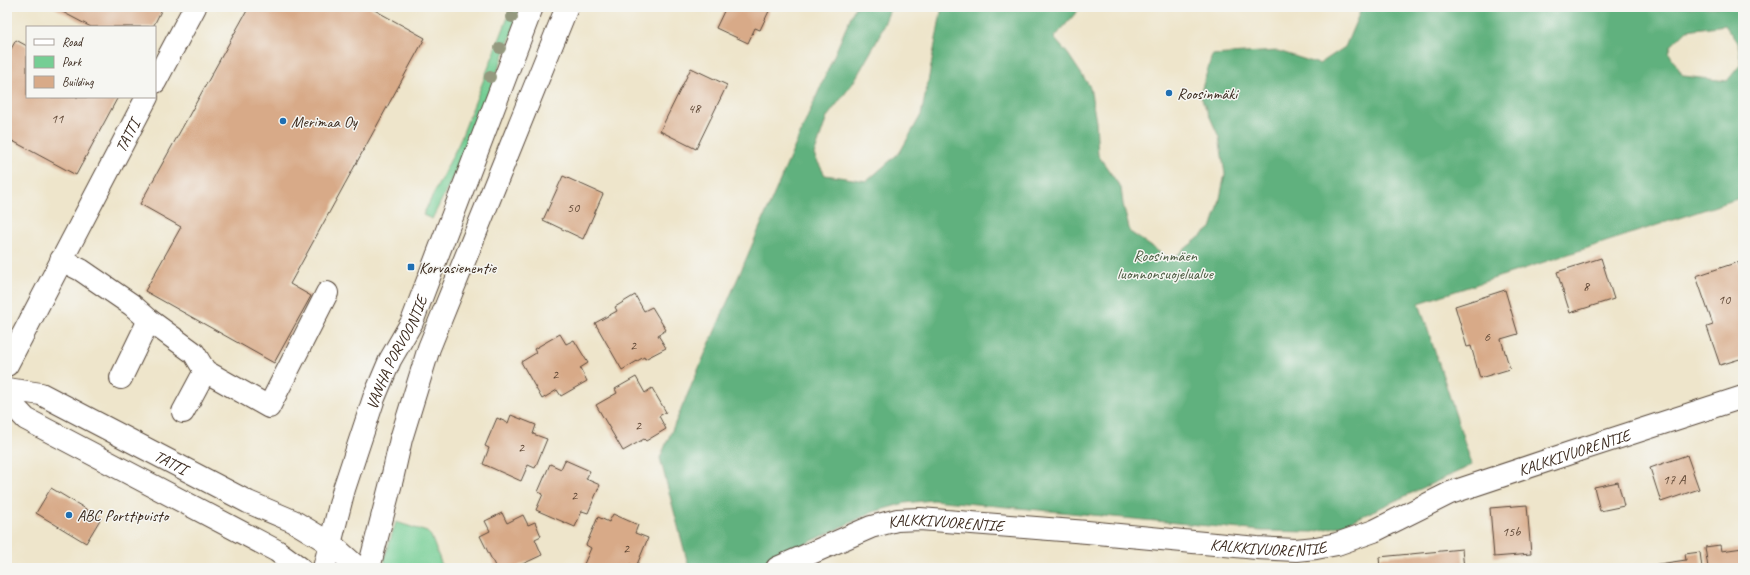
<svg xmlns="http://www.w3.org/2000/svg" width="1750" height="575" font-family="Caveat,sans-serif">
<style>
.green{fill:#75ce94;stroke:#587c59}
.forest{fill:#60b17e;stroke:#4e6e4e;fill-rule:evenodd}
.building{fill:#d8aa88}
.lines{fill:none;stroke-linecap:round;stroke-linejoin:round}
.minor-casing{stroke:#564638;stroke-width:24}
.major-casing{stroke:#564638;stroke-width:24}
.minor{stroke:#fff;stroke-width:22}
.major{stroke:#fff;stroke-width:22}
.tree{fill:#95997f}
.poi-dot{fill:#1f6fb2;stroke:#f6f6f2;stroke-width:1.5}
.labels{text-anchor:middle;stroke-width:3;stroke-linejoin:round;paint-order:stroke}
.number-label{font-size:14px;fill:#624a38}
.poi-label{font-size:16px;fill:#3b2a1e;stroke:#f6f6f2;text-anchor:start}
.street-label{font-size:16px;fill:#3b2a1e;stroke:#f6f6f2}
.park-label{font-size:16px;fill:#4c5b41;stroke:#f6f6f2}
</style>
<rect width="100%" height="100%" fill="#f6f6f2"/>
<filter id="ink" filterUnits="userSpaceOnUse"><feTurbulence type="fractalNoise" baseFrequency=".025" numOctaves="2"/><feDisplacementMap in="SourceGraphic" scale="8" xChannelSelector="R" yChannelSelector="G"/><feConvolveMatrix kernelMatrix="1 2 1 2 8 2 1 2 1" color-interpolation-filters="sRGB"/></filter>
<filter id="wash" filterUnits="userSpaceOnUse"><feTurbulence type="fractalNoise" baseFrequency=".012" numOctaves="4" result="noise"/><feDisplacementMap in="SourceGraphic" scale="16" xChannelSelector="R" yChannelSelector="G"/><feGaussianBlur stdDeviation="0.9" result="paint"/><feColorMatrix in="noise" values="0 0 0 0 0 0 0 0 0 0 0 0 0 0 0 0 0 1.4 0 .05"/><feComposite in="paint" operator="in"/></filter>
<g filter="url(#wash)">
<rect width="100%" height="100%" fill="#eee5cb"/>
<!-- green -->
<g class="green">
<path d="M512,7H522L470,143L432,219L423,215L459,143Z"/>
<path d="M396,522L427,532L431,536L443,568H387L384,559Z"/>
</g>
<!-- forest -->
<path class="forest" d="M855,7H891L877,41L853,83L827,117L814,155L825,175L867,181L900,152L921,115L928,82L942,7H1081L1054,38L1068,54L1090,87L1096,122L1098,155L1121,188L1123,204L1130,232L1171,260L1211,228L1218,208L1225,174L1219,137L1200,95L1212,55L1278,51L1319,64L1345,47L1362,7H1743V197L1419,303L1472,465L1343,525L1313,532L1262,531L933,500L905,503L873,512L755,568H689L660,458ZM1725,25L1738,44L1741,64L1727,81L1683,76L1669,53L1671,46L1687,30Z"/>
<g id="blocks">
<!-- building -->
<g class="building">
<path d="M53,7H163L153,27H91Z"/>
<path d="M249,7H369L425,38L290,284L311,296L274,363L145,291L181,227L140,204Z"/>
<path d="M726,7H765L770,9L760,30L755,28L748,43L716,28Z"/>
<path d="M16,40L27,46V97H118L76,175L7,138V56Z"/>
<path d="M691,68L727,85L696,149L660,131Z"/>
<path d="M563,176L603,194L583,239L543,220Z"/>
<path d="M1601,258L1614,299L1570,313L1557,272Z"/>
<path d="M1738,262L1743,276V358L1720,365L1707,327L1713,325L1696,276Z"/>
<path d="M1505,290L1518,334L1501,339L1510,369L1480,378L1471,346L1467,347L1455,306Z"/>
<path d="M635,295L644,311L652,307L666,330L658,335L666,348L645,359L644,357L622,370L595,323L617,311L615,307Z"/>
<path d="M560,334L566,344L574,340L588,363L580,368L587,381L561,396L557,390L542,399L521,362L536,353L534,349Z"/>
<path d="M636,377L645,393L652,388L666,412L659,416L666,429L646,441L644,439L623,451L596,405L617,393L615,389Z"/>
<path d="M511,415L536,425L533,434L547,439L535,468L528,465L521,481L483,464L489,448L485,446L497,418L508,423Z"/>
<path d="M1687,455L1699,489L1661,502L1650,468Z"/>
<path d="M565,460L590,471L586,479L600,485L588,513L582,511L575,527L536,510L543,494L538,492L550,464L561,469Z"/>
<path d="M1618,482L1624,506L1600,511L1594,487Z"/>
<path d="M51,488L101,518L86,543L36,513Z"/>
<path d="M1527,505L1531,554L1494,557L1490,508Z"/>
<path d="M502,513L507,523L523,515L528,525L535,522L541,536L535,539L542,555L514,568H496L480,536L490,531L485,521Z"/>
<path d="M613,514L638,525L635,533L648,538L636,567L630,564L628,568H594L584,564L591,548L586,545L598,517L609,522Z"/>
<path d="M1720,545L1721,551L1743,548V568H1708L1705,547Z"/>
<path d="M1462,549L1464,568H1380L1379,557Z"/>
<path d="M1700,552L1702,568H1652V565L1686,560L1685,554Z"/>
</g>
</g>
</g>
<g filter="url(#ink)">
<use href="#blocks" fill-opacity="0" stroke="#564638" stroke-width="1"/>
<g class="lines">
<defs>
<g id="minor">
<path d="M155,82L195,7"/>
<path d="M61,260L81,270L132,305L149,320L194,353L205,371L269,407L327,293"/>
<path id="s1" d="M7,365L147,97"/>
<path d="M121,378L149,320"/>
<path id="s2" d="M7,389L41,394L248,502L293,521L331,544L358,568"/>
<path d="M7,399L26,419L277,551L300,568"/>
<path d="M183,412L205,371"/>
<path id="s3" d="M777,568L871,527L897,520L920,519L1087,532L1257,548L1296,550L1316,548L1337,544L1374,531L1450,493L1570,453L1743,397"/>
</g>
<g id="major">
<path id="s4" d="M324,568L344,489L374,398L390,360L412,322L532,7"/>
<path d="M369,568L392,479L401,439L429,348L567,7"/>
</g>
</defs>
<!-- minor casing -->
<use href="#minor" class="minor-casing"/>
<!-- major casing -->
<use href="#major" class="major-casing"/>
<!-- minor -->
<use href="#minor" class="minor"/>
<!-- major -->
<use href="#major" class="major"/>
</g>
<!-- trees -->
<g class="tree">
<circle cx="512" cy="17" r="6"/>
<circle cx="500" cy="48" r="6"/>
<circle cx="490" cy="77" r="6"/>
</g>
</g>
<!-- markers -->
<g class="poi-dot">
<circle cx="1169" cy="93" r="4"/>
<circle cx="283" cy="121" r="4"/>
<rect x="407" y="263" width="8" height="8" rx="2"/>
<circle cx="69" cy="515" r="4"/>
</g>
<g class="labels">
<!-- number labels -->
<g class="number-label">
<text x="694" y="113">48</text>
<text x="57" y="123">11</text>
<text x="573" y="212">50</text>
<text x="1586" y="291">8</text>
<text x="1724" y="304">10</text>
<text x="1487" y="341">6</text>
<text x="633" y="350">2</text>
<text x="555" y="379">2</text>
<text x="638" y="430">2</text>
<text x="521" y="452">2</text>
<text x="1674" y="484">17 A</text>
<text x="574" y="500">2</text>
<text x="1511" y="536">15b</text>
<text x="626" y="553">2</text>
</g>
<!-- poi labels -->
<g class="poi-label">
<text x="1177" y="99">Roosinmäki</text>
<text x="291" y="127">Merimaa Oy</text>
<text x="419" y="273">Korvasienentie</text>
<text x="77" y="521">ABC Porttipuisto</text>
</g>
<!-- street labels -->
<g class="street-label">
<text dy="6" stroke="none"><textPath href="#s1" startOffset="259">TATTI</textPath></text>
<text dy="6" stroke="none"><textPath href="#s4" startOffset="228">VANHA PORVOONTIE</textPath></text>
<text dy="6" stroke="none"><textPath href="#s3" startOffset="826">KALKKIVUORENTIE</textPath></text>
<text dy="6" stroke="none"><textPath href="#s2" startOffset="181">TATTI</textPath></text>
<text dy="6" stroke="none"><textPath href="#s3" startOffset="178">KALKKIVUORENTIE</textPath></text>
<text dy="6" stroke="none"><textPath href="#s3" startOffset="502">KALKKIVUORENTIE</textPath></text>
</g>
<!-- park labels -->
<g class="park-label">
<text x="1165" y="261">Roosinmäen<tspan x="1165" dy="18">luonnonsuojelualue</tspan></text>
</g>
</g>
<!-- margin -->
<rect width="1750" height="575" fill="none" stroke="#f6f6f2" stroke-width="24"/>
<!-- legend -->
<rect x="26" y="26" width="130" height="72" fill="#f6f6f2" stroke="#aba49d"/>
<rect x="34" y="39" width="20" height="6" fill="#ffffff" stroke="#aba49d"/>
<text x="62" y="46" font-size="12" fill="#3b2a1e">Road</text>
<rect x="34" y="56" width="20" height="12" fill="#75ce94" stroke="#aba49d"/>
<text x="62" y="66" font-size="12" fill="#3b2a1e">Park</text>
<rect x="34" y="76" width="20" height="12" fill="#d8aa88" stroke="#aba49d"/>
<text x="62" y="86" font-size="12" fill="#3b2a1e">Building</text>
</svg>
